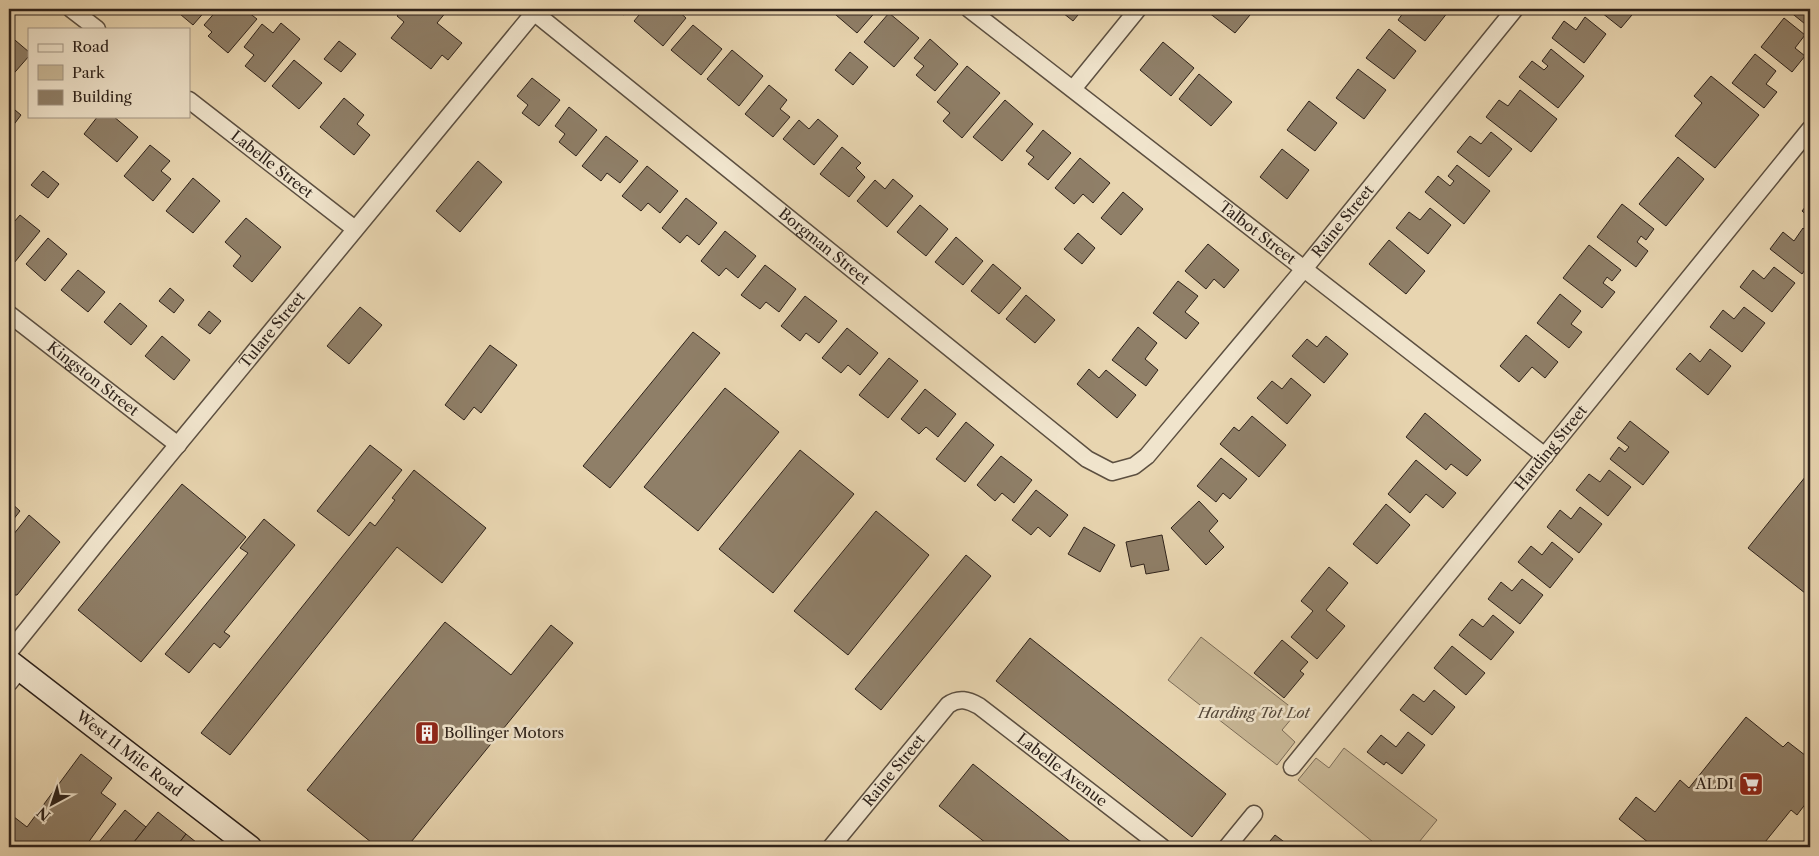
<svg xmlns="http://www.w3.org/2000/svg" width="1819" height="856" font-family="'Libre Caslon Text',serif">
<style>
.green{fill:#c8b796;stroke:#7b6c58}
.building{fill:#8f7f68;stroke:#2e221a}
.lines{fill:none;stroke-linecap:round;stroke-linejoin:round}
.street-casing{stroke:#5c4f40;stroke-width:19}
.secondary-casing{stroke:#2e221a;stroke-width:25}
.street{stroke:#f0e4cc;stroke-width:16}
.secondary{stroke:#f0e4cc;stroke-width:22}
.labels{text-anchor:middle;stroke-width:5;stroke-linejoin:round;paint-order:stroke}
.street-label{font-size:15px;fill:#2e221a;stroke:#f0e4cc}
.park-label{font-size:15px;font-style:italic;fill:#544739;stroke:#f0e4cc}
.poi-label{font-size:15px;fill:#2e221a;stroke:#f0e4cc;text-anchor:start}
</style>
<rect width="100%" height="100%" fill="#e8d5b0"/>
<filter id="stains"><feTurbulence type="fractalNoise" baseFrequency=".004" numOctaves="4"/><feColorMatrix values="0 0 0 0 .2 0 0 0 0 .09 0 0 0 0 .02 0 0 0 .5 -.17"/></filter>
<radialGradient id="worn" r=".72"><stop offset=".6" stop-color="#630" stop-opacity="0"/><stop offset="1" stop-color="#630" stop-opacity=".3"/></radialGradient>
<!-- green -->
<g class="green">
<path d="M1201,637L1297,712L1282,730L1295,742L1277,765L1168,680Z"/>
<path d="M1344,748L1437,820L1415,847H1379L1298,780L1316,758L1329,768Z"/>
</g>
<!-- building -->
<g class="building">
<path d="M174,9H207L193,25Z"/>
<path d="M218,9H244L257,19L228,53L208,36L212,32L204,25Z"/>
<path d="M403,9H444L447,11L437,23L462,43L448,60L442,55L431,69L391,38L404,22L397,16Z"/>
<path d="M616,9H629L624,15Z"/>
<path d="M644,9H676L686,18L663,46L634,21Z"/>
<path d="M829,9H878L857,33Z"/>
<path d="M1058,9H1083L1073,21Z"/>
<path d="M1204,9H1255L1235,33Z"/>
<path d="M1406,9H1443L1448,12L1425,41L1398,20Z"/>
<path d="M1597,9H1637L1621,28Z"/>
<path d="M1790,9H1810V28L1789,11Z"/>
<path d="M889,13L919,38L894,67L864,42Z"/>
<path d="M1585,17L1606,34L1584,63L1552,38L1564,21L1576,30Z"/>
<path d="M1784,18L1805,35L1795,48L1805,56L1792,72L1761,47Z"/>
<path d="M281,23L300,39L265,82L245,66L254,55L244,47L262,24L273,33Z"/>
<path d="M693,25L722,49L701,75L671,50Z"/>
<path d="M1389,29L1416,51L1394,79L1366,58Z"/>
<path d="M9,35L29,52V56L9,79Z"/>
<path d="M930,39L958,64L935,91L916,75L924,66L914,58Z"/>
<path d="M339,41L356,54L341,72L324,59Z"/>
<path d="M1163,42L1194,68L1171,96L1140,70Z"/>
<path d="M1551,49L1584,76L1558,108L1519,77L1532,61L1544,70L1548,66L1542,61Z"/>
<path d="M732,50L763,76L739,106L707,79Z"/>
<path d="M850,52L868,67L853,85L835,70Z"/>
<path d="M1755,54L1776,71L1766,84L1777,92L1764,108L1732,83Z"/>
<path d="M294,60L322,83L299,109L272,86Z"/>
<path d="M967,66L1000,93L962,138L943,121L950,113L937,102Z"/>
<path d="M1358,69L1386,90L1364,119L1336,98Z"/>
<path d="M1199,74L1232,102L1211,126L1179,99Z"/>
<path d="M1711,76L1759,115L1715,168L1675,136L1702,103L1694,96Z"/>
<path d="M532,78L560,100L539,126L522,113L528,105L517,96Z"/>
<path d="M769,85L787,100L780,109L790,117L773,137L745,114Z"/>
<path d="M1520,90L1557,119L1531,152L1486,117L1499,100L1508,106Z"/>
<path d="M344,98L364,115L357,124L370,135L354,155L320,127Z"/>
<path d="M1005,100L1033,124L1002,161L973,137Z"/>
<path d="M1309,101L1337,123L1315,151L1287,130Z"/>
<path d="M9,105L21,115L9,131Z"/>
<path d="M569,107L597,130L576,156L559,142L565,134L555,126Z"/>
<path d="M98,116H113L138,137L117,162L84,134Z"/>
<path d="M818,119L838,136L814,165L783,139L799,120L809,129Z"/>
<path d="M1043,130L1071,153L1048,180L1028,164L1034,157L1026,151Z"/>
<path d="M1491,132L1512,149L1489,177L1457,152L1470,136L1481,144Z"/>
<path d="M606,136L638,161L620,183L607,173L601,181L582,166Z"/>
<path d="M150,145L170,161L161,171L171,179L153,201L124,176Z"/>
<path d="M842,147L861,163L856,168L865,177L849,197L820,174Z"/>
<path d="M1282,149L1309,170L1287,199L1260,177Z"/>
<path d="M1678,157L1704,179L1666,226L1639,204Z"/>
<path d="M1080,158L1110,183L1093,203L1083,194L1074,204L1055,188Z"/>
<path d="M478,161L502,182L460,232L436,211Z"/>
<path d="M1457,165L1490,191L1464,224L1425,192L1438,176L1450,186L1454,181L1448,176Z"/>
<path d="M647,166L678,191L660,213L648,203L641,211L622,196Z"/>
<path d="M43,171L59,184L48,198L31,185Z"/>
<path d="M193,178L220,201L193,233L166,211Z"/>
<path d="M893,179L913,196L887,227L857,201L875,180L885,189Z"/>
<path d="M1123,192L1143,209L1121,235L1101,218Z"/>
<path d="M686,198L717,223L699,245L687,235L680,243L662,228Z"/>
<path d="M1810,201V218L1802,211Z"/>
<path d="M1622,204L1654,229L1646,240L1641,236L1637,242L1648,251L1636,267L1597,237Z"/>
<path d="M920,205L948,229L926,256L897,232Z"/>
<path d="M1430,208L1451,225L1428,254L1396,228L1409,212L1420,220Z"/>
<path d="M20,215L40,231L14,263L9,259V228Z"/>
<path d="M246,218L281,247L252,282L233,266L241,256L225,242Z"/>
<path d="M1803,228L1810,234V263L1802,274L1770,249L1783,232L1794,241Z"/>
<path d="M725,231L756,256L738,278L726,268L719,276L701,261Z"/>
<path d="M1078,233L1095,248L1082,264L1064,249Z"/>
<path d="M956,237L983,261L963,285L935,262Z"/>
<path d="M48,238L67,254L45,281L26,264Z"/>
<path d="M1389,240L1425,271L1406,294L1369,264Z"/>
<path d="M1208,244L1239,270L1224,288L1214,279L1206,289L1185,271Z"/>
<path d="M1589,245L1621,270L1612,281L1607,277L1603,283L1615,292L1602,308L1563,278Z"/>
<path d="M993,264L1021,288L999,314L971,291Z"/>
<path d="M765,265L796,289L779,312L766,302L760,309L741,295Z"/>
<path d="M1774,267L1795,283L1772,312L1740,287L1753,270L1764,279Z"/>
<path d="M78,270L105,292L88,312L61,290Z"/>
<path d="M1178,281L1198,296L1185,312L1199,323L1186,339L1153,313Z"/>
<path d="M170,288L184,300L174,313L159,301Z"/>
<path d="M1560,294L1581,311L1571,324L1582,332L1569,348L1537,323Z"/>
<path d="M1026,295L1055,320L1035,343L1006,319Z"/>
<path d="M805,296L837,321L819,343L806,333L800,341L781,326Z"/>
<path d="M120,303L147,326L131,345L104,322Z"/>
<path d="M360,307L382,325L349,364L327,346Z"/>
<path d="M1744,307L1765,323L1742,352L1710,327L1723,310L1734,319Z"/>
<path d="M209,311L221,321L210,334L198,325Z"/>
<path d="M1138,327L1157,343L1145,359L1158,370L1146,386L1112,360Z"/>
<path d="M847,328L878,353L860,375L848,365L841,373L822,358Z"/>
<path d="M693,332L720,353L610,488L583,466Z"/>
<path d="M1526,335L1558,362L1545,378L1532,367L1519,382L1500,366Z"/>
<path d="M162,336L190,360L174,380L145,356Z"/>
<path d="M1326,336L1348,354L1324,383L1292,356L1307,339L1317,347Z"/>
<path d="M490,345L517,365L481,413L474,407L464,420L445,405Z"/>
<path d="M1710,349L1731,366L1708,395L1676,369L1690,353L1700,362Z"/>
<path d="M889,358L918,381L888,418L859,395Z"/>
<path d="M1089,369L1099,378L1106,370L1136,395L1117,418L1077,384Z"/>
<path d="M1291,378L1311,395L1287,424L1257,398L1272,381L1282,389Z"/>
<path d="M725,388L779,432L698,531L644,487Z"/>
<path d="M925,389L956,414L938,437L926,427L919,434L901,419Z"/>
<path d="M1425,413L1481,460L1467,476L1451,464L1446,470L1406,437Z"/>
<path d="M1252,416L1286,445L1259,477L1220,444L1234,427L1239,431Z"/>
<path d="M1630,421L1669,452L1643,485L1610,459L1619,447L1625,452L1629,447L1617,438Z"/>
<path d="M966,422L994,445L965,482L936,459Z"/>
<path d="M370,445L402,470L349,536L317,511Z"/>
<path d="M800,450L854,494L773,593L719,549Z"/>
<path d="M1001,456L1032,480L1014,503L1002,493L995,501L977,485Z"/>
<path d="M1221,458L1247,479L1230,499L1223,493L1216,502L1197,486Z"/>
<path d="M1416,460L1456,493L1443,508L1426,494L1410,513L1388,494Z"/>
<path d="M414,470L486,528L442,583L397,547L230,755L201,733L370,522L375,526L395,500L392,498Z"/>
<path d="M1609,470L1631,487L1608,516L1576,490L1589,474L1600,482Z"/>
<path d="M1810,471V597L1748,548Z"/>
<path d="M182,484L246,537L141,662L78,610Z"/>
<path d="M1036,490L1068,515L1050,537L1038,527L1031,535L1012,520Z"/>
<path d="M9,501L20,511L9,525Z"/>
<path d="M1199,501L1218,521L1209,531L1224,547L1206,565L1171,528Z"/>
<path d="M1386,504L1410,525L1377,564L1353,544Z"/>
<path d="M1580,507L1602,524L1579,553L1547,527L1560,510L1571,519Z"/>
<path d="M876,511L929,555L848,655L794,611Z"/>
<path d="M29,515L60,542L17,595H9V540Z"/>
<path d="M264,519L295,545L224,632L230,636L220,648L214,643L189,673L165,654L248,553L240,548Z"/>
<path d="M1084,527L1115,545L1100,572L1068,554Z"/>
<path d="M1162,535L1169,570L1146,574L1144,564L1131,567L1126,542Z"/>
<path d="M1552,542L1573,559L1550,588L1518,562L1531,546L1542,555Z"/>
<path d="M966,555L991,576L881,710L855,689Z"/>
<path d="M1329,567L1348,583L1326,610L1345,626L1317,659L1291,637L1313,611L1301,601Z"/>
<path d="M1522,579L1543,595L1520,624L1488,599L1501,582L1512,591Z"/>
<path d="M1493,615L1514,632L1491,660L1459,635L1472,619L1483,627Z"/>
<path d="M445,622L511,675L551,625L573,643L407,847H377L307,790Z"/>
<path d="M1030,638L1226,794L1192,837L996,681Z"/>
<path d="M1282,640L1308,662L1300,671L1304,674L1284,698L1254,673Z"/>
<path d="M1452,646L1485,673L1466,695L1434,668Z"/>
<path d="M1434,690L1455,707L1432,735L1400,710L1413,694L1424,702Z"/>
<path d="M1746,717L1783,747L1788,742L1810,759V798L1797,815L1791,810L1761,847H1654L1619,819L1636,797L1655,812L1680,780L1689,788Z"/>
<path d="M1408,732L1425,745L1402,774L1386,762L1384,765L1367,752L1381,735L1396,747Z"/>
<path d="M81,754L112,778L101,793L116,804L85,847H9V813L27,827Z"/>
<path d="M973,764L1077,847H991L939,806Z"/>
<path d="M125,810L146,827L130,847H95Z"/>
<path d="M158,812L186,834L176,847H130Z"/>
<path d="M186,834L202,847H176Z"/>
<path d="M1275,835L1291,847H1265Z"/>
</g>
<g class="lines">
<defs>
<g id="street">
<path d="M71,9L97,29"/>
<path id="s1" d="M530,9L1087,459L1112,472L1134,466L1147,456L1304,269L1515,9"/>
<path id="s2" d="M969,9L1545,456"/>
<path d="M1073,89L1138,9"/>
<path id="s3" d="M189,100L355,229"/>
<path id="s4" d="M9,314L178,445"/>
<path id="s5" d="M9,652L100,539L537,9"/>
<path d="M9,683L20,669"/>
<path id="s6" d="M1292,767L1810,129"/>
<path id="s7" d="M831,847L948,705C959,697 968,700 979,706L1162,847"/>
<path d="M1227,847L1254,814"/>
</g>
<g id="secondary">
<path id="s8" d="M9,661L250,847"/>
</g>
</defs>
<!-- street casing -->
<use href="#street" class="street-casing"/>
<!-- secondary casing -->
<use href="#secondary" class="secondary-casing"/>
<!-- street -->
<use href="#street" class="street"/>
<!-- secondary -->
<use href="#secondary" class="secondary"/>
</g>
<!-- icons -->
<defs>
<symbol id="building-square" viewBox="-11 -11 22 22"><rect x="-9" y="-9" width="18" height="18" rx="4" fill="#8f2418" stroke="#f0e4cc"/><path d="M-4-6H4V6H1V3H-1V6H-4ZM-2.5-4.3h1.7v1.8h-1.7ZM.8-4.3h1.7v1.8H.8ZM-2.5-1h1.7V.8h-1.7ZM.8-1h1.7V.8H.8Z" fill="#fff"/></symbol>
<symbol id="supermarket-square" viewBox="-11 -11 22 22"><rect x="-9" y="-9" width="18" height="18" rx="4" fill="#8f2418" stroke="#f0e4cc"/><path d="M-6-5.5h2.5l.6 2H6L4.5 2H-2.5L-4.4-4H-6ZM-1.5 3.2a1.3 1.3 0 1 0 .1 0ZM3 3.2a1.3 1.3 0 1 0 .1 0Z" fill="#fff"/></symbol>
</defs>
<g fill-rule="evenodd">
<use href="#building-square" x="413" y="719" width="28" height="28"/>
<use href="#supermarket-square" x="1737" y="770" width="28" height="28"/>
</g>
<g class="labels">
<!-- street labels -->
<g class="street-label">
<text dy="5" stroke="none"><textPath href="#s3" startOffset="105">Labelle Street</textPath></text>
<text dy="5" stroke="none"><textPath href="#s1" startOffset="1089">Raine Street</textPath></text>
<text dy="5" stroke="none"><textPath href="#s2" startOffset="365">Talbot Street</textPath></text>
<text dy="5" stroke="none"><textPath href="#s1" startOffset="378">Borgman Street</textPath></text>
<text dy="5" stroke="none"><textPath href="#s5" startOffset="416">Tulare Street</textPath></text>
<text dy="5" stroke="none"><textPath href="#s4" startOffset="106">Kingston Street</textPath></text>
<text dy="5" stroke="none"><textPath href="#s6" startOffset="411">Harding Street</textPath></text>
<text dy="5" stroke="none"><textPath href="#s8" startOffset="152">West 11 Mile Road</textPath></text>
<text dy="5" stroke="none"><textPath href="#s7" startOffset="322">Labelle Avenue</textPath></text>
<text dy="5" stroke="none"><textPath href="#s7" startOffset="99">Raine Street</textPath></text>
</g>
<!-- park labels -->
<g class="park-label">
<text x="1254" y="718">Harding Tot Lot</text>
</g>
<!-- poi labels -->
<g class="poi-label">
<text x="444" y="738">Bollinger Motors</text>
<text x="1734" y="789" text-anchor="end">ALDI</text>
</g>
</g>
<!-- margin -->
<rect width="1819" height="856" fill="none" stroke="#e8d5b0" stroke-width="30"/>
<rect x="10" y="10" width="1799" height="836" fill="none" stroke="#2e221a" stroke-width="2.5"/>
<rect x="15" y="15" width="1789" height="826" fill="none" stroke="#2e221a"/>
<!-- legend -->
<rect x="28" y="28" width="162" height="90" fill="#f0e4cc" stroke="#a29685"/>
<rect x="38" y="44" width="25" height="8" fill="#f0e4cc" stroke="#a29685"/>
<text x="72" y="52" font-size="15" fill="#2e221a">Road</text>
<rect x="38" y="65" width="25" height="15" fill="#c8b796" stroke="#a29685"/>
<text x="72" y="78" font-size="15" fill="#2e221a">Park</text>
<rect x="38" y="90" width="25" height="15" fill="#8f7f68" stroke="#a29685"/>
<text x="72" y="102" font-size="15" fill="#2e221a">Building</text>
<!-- north arrow -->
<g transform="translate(52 804) rotate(220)" stroke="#f0e4cc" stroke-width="4" paint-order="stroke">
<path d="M0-4L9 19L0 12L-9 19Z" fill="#2e221a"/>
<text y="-8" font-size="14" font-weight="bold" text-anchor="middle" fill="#2e221a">N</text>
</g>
<rect width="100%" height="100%" filter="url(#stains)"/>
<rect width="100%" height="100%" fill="url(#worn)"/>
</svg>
